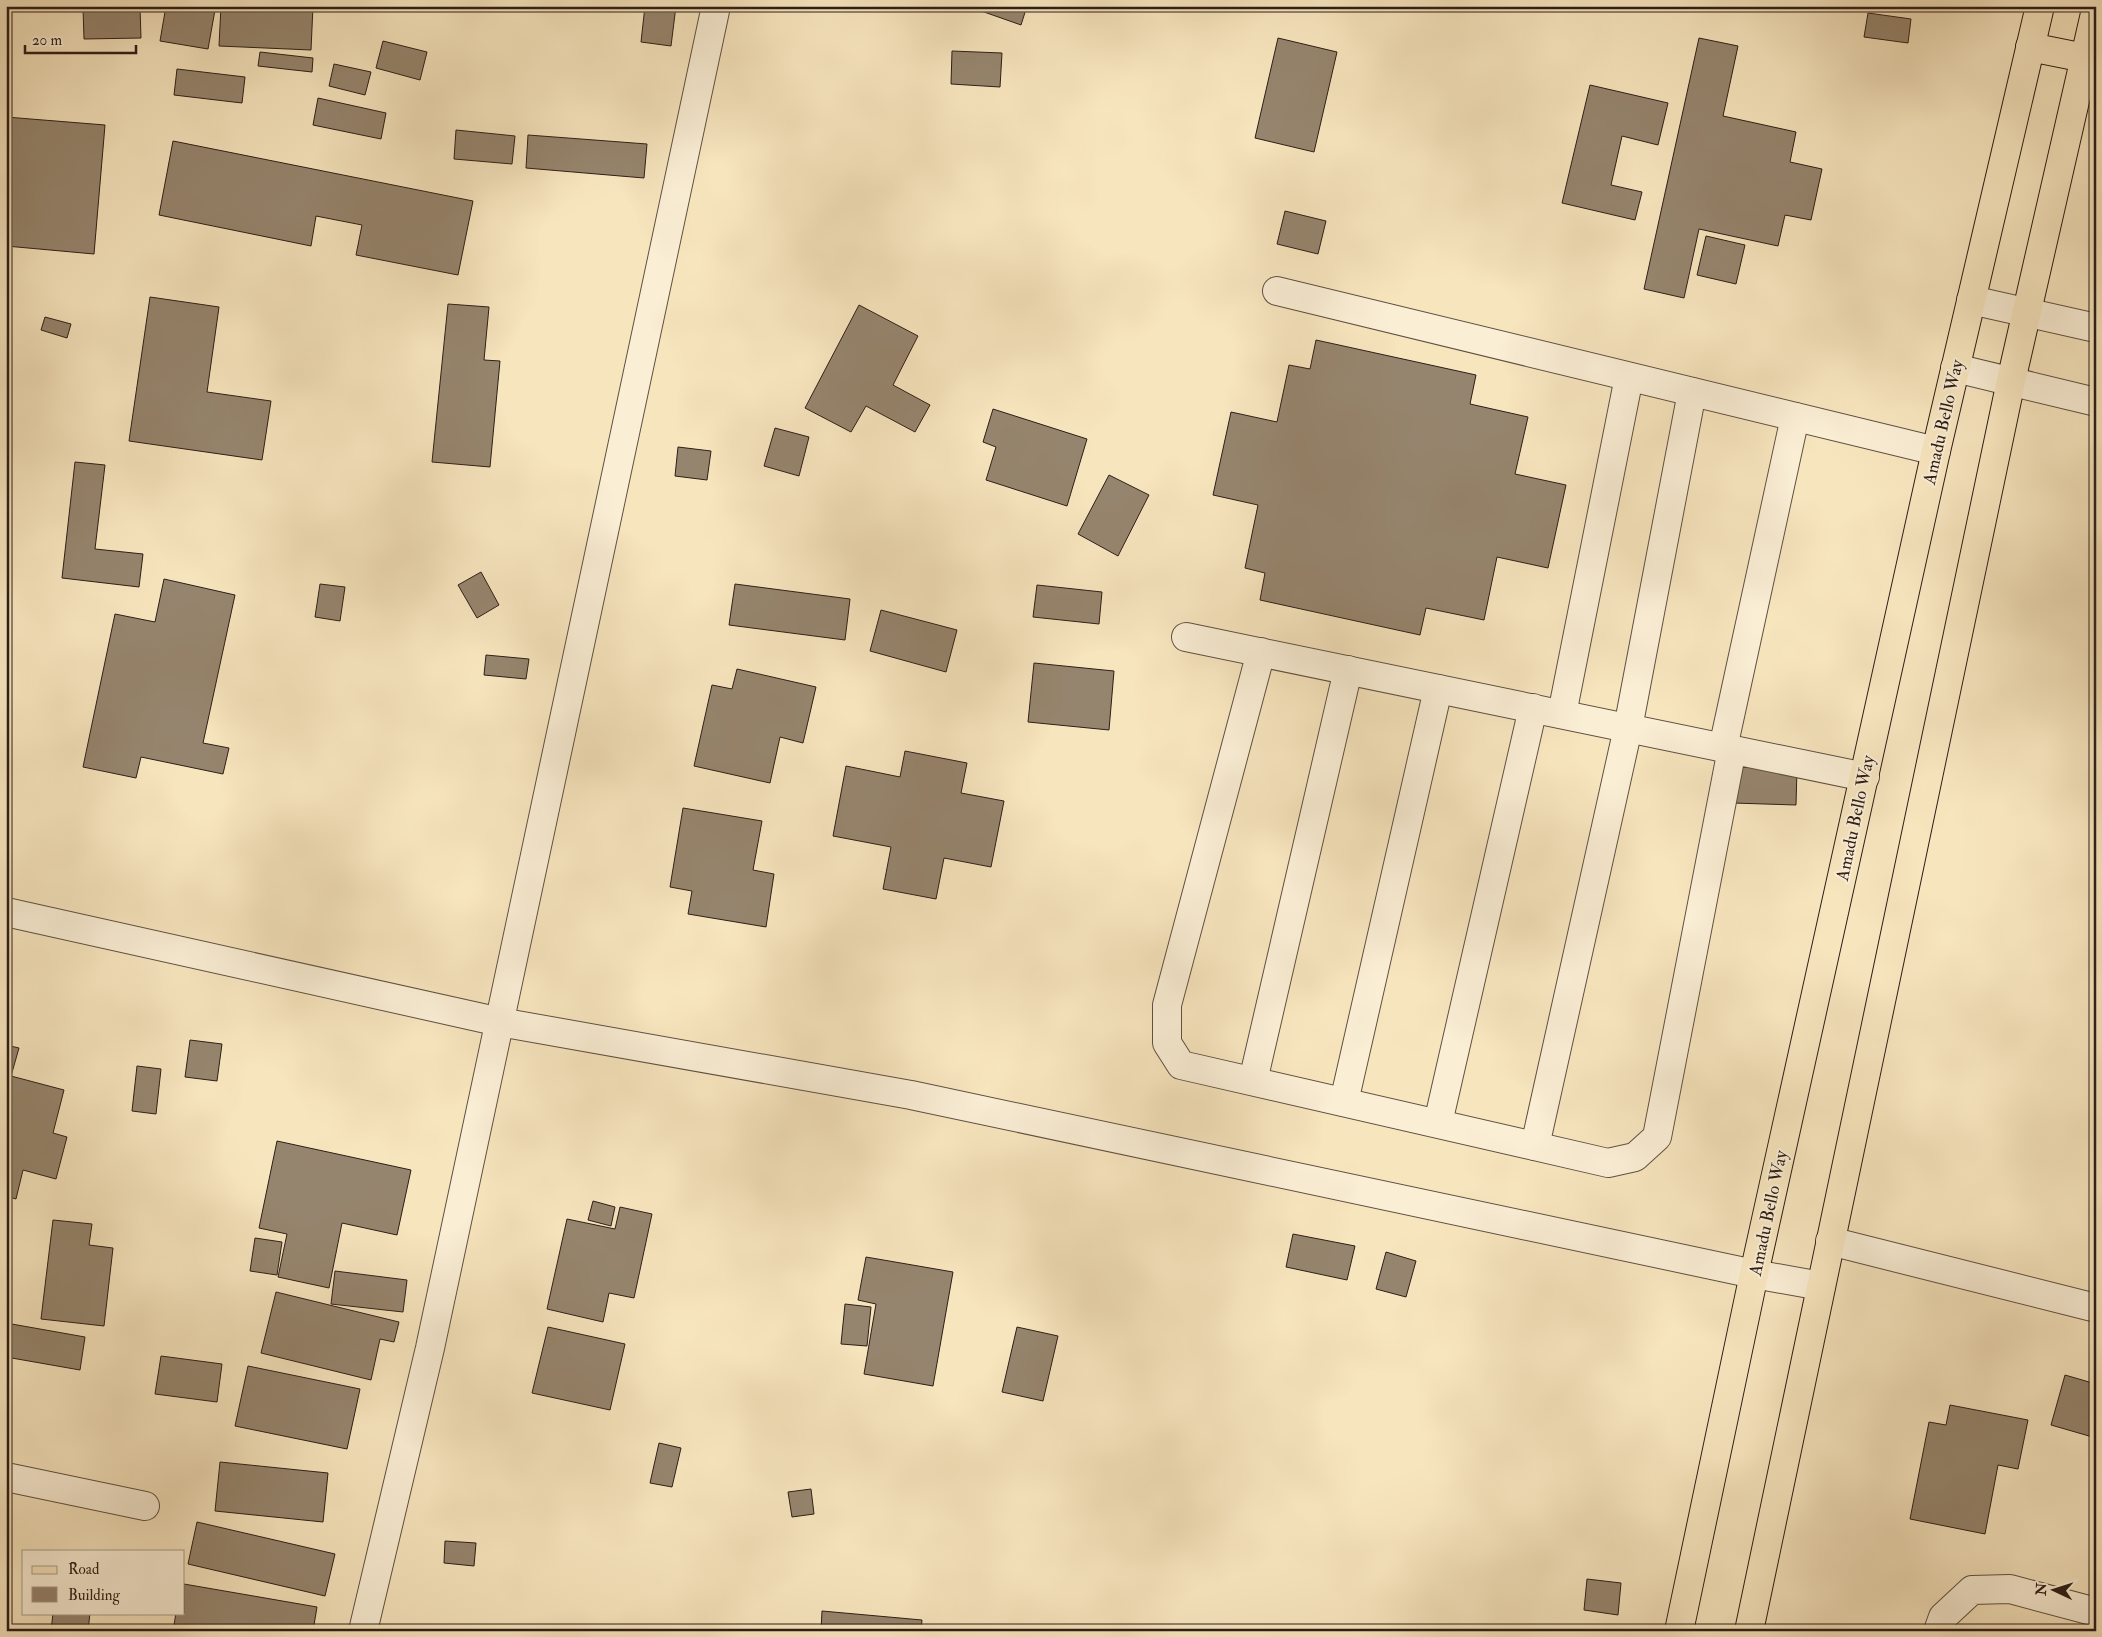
<svg xmlns="http://www.w3.org/2000/svg" width="2102" height="1637" font-family="'IM FELL Double Pica',serif">
<style>
.building{fill:#96856e;stroke:#2d1e17}
.lines{fill:none;stroke-linecap:round;stroke-linejoin:round}
.minor-casing{stroke:#605041;stroke-width:30}
.major-casing{stroke:#2d1e17;stroke-width:30}
.minor{stroke:#faeed5;stroke-width:28}
.major{stroke:#f7e5be;stroke-width:28}
.labels{text-anchor:middle;stroke-width:4;stroke-linejoin:round;paint-order:stroke}
.street-label{font-size:18px;fill:#2d1e17;stroke:#faeed5}
</style>
<rect width="100%" height="100%" fill="#f7e5be"/>
<filter id="stains"><feTurbulence type="fractalNoise" baseFrequency=".004" numOctaves="4"/><feColorMatrix values="0 0 0 0 .2 0 0 0 0 .09 0 0 0 0 .02 0 0 0 .5 -.17"/></filter>
<radialGradient id="worn" r=".72"><stop offset=".6" stop-color="#630" stop-opacity="0"/><stop offset="1" stop-color="#630" stop-opacity=".3"/></radialGradient>
<!-- building -->
<g class="building">
<path d="M166,6H191L215,10L208,49L160,41Z"/>
<path d="M221,6H313L311,50L219,46Z"/>
<path d="M645,6H676L671,46L641,42Z"/>
<path d="M967,6H1027L1021,25Z"/>
<path d="M140,7L141,38L84,39L83,8Z"/>
<path d="M1868,13L1911,19L1908,43L1864,37Z"/>
<path d="M1278,38L1337,52L1314,152L1255,138Z"/>
<path d="M1699,38L1738,46L1723,116L1796,132L1790,162L1822,169L1811,220L1785,215L1778,246L1699,229L1684,298L1644,289Z"/>
<path d="M383,41L427,52L420,80L376,68Z"/>
<path d="M952,51L1002,53L1000,87L951,84Z"/>
<path d="M260,52L313,58L312,72L258,66Z"/>
<path d="M334,64L371,72L365,95L329,86Z"/>
<path d="M177,69L245,77L242,103L174,95Z"/>
<path d="M1590,85L1668,103L1658,145L1622,136L1611,185L1642,192L1635,220L1562,203Z"/>
<path d="M318,98L386,113L381,139L313,125Z"/>
<path d="M6,117L105,125L94,254L6,246Z"/>
<path d="M456,130L515,136L512,164L454,159Z"/>
<path d="M528,135L647,144L644,178L526,168Z"/>
<path d="M173,141L473,201L458,275L356,255L362,225L316,216L311,246L159,215Z"/>
<path d="M1285,211L1326,221L1318,254L1277,244Z"/>
<path d="M1706,236L1745,245L1736,284L1697,275Z"/>
<path d="M150,297L219,307L207,392L271,401L262,460L129,441Z"/>
<path d="M448,304L489,307L484,360L500,361L490,467L432,462Z"/>
<path d="M859,305L918,336L893,385L930,405L915,432L866,406L851,432L805,408Z"/>
<path d="M45,317L71,324L67,338L41,330Z"/>
<path d="M1316,340L1476,375L1470,404L1528,417L1515,474L1566,485L1548,568L1497,557L1484,620L1426,608L1420,635L1260,600L1265,573L1245,568L1258,505L1213,495L1231,412L1277,422L1289,365L1310,369Z"/>
<path d="M993,409L1087,439L1067,506L986,480L996,447L983,442Z"/>
<path d="M775,428L809,437L799,476L764,466Z"/>
<path d="M678,447L711,451L707,480L675,476Z"/>
<path d="M75,462L105,465L95,549L143,554L139,587L62,578Z"/>
<path d="M1109,475L1149,495L1118,556L1078,534Z"/>
<path d="M481,572L499,605L477,618L458,585Z"/>
<path d="M164,579L235,595L203,743L229,748L223,774L141,757L136,778L83,767L115,614L155,622Z"/>
<path d="M320,584L345,587L340,621L315,617Z"/>
<path d="M735,584L850,599L845,640L729,625Z"/>
<path d="M1037,585L1102,592L1099,624L1033,617Z"/>
<path d="M881,610L957,630L946,672L870,651Z"/>
<path d="M486,655L529,659L526,679L484,675Z"/>
<path d="M1034,663L1114,671L1109,730L1028,722Z"/>
<path d="M737,669L816,687L803,743L780,737L770,783L694,766L712,685L732,689Z"/>
<path d="M905,751L967,763L961,793L1004,801L991,867L944,858L936,899L883,889L891,847L833,836L846,766L900,777Z"/>
<path d="M1733,767L1797,769L1796,805L1733,803Z"/>
<path d="M683,808L762,821L753,870L774,874L766,927L688,914L692,891L670,887Z"/>
<path d="M190,1040L222,1044L217,1081L185,1077Z"/>
<path d="M6,1045L19,1048L11,1076L64,1090L53,1133L67,1137L56,1179L23,1170L16,1199L6,1196Z"/>
<path d="M137,1066L161,1069L156,1114L132,1111Z"/>
<path d="M277,1141L411,1170L397,1235L342,1223L329,1288L278,1277L287,1234L259,1228Z"/>
<path d="M593,1201L615,1207L611,1226L588,1220Z"/>
<path d="M620,1207L652,1214L634,1298L609,1293L603,1322L547,1309L567,1219L615,1229Z"/>
<path d="M53,1220L92,1224L89,1245L113,1248L104,1326L41,1319Z"/>
<path d="M1293,1234L1355,1246L1347,1280L1286,1267Z"/>
<path d="M255,1238L282,1242L277,1275L250,1271Z"/>
<path d="M1386,1252L1416,1261L1406,1297L1376,1289Z"/>
<path d="M866,1257L953,1272L933,1386L864,1374L876,1304L858,1300Z"/>
<path d="M335,1271L407,1280L403,1312L331,1304Z"/>
<path d="M276,1292L399,1322L394,1342L380,1339L371,1380L261,1353Z"/>
<path d="M845,1304L871,1307L867,1346L841,1344Z"/>
<path d="M6,1323L85,1337L80,1370L6,1357Z"/>
<path d="M548,1327L625,1344L610,1410L532,1393Z"/>
<path d="M1017,1327L1058,1336L1043,1401L1002,1392Z"/>
<path d="M161,1356L222,1364L217,1402L155,1394Z"/>
<path d="M248,1366L360,1389L347,1449L235,1426Z"/>
<path d="M2065,1375L2096,1384V1438L2051,1425Z"/>
<path d="M1950,1405L2028,1420L2018,1469L1998,1465L1985,1534L1910,1519L1929,1422L1946,1425Z"/>
<path d="M659,1443L681,1448L672,1487L650,1483Z"/>
<path d="M220,1462L328,1473L323,1522L215,1511Z"/>
<path d="M811,1489L814,1514L792,1517L788,1492Z"/>
<path d="M197,1522L335,1554L325,1596L188,1564Z"/>
<path d="M445,1541L476,1543L474,1566L444,1563Z"/>
<path d="M1587,1579L1621,1583L1618,1615L1584,1610Z"/>
<path d="M184,1584L317,1607L313,1631H207L174,1625L176,1613H184Z"/>
<path d="M822,1611L922,1620L921,1631H821Z"/>
<path d="M53,1613H90L88,1631H51Z"/>
</g>
<g class="lines">
<defs>
<g id="minor">
<path d="M1277,291L1936,451"/>
<path d="M1971,300L2096,328"/>
<path d="M1955,368L2096,402"/>
<path d="M1186,637L1865,777"/>
<path d="M1261,652L1167,1005V1043L1181,1065L1608,1163L1635,1157L1657,1137L1732,749"/>
<path d="M1562,714L1629,377"/>
<path d="M1723,748L1795,417"/>
<path d="M6,912L500,1022L911,1095L1754,1274L1821,1286"/>
<path d="M1253,1081L1348,670"/>
<path d="M1344,1102L1438,689"/>
<path d="M1438,1123L1533,708"/>
<path d="M1535,1146L1628,728L1692,392"/>
<path d="M1830,1241L2096,1308"/>
<path d="M6,1477L145,1506"/>
<path d="M363,1631L430,1348L716,6"/>
<path d="M1938,1631L1943,1617L1972,1590L2010,1589L2096,1612"/>
</g>
<g id="major">
<path d="M2030,47L2085,58"/>
<path d="M1679,1631L1754,1274L1936,451L2040,6"/>
<path d="M1749,1631L2011,381L2096,9"/>
</g>
</defs>
<!-- minor casing -->
<use href="#minor" class="minor-casing"/>
<!-- major casing -->
<use href="#major" class="major-casing"/>
<!-- minor -->
<use href="#minor" class="minor"/>
<!-- major -->
<use href="#major" class="major"/>
</g>
<g class="labels">
<!-- street labels -->
<g class="street-label">
<text transform="translate(1943 422) rotate(-77)" y="6">Amadu Bello Way</text>
<text transform="translate(1855 818) rotate(-78)" y="6">Amadu Bello Way</text>
<text transform="translate(1768 1213) rotate(-78)" y="6">Amadu Bello Way</text>
</g>
</g>
<!-- margin -->
<rect width="2102" height="1637" fill="none" stroke="#f7e5be" stroke-width="25"/>
<rect x="8" y="8" width="2087" height="1622" fill="none" stroke="#2d1e17" stroke-width="2.5"/>
<rect x="12" y="12" width="2077" height="1612" fill="none" stroke="#2d1e17"/>
<!-- legend -->
<rect x="22" y="1550" width="162" height="65" fill="#faeed5" stroke="#a89b89"/>
<rect x="32" y="1566" width="25" height="8" fill="#f7e5be" stroke="#a89b89"/>
<text x="68" y="1574" font-size="15" fill="#2d1e17">Road</text>
<rect x="32" y="1587" width="25" height="15" fill="#96856e" stroke="#a89b89"/>
<text x="68" y="1600" font-size="15" fill="#2d1e17">Building</text>
<!-- north arrow -->
<g transform="translate(2054 1590) rotate(274)" stroke="#faeed5" stroke-width="4" paint-order="stroke">
<path d="M0-4L9 19L0 12L-9 19Z" fill="#2d1e17"/>
<text y="-8" font-size="14" font-weight="bold" text-anchor="middle" fill="#2d1e17">N</text>
</g>
<!-- scale -->
<path d="M25 45v8h111v-8" fill="none" stroke="#2d1e17" stroke-width="2.5"/>
<text x="32" y="45" font-size="15" fill="#2d1e17" stroke="#faeed5" stroke-width="4" paint-order="stroke">20 m</text>
<rect width="100%" height="100%" filter="url(#stains)"/>
<rect width="100%" height="100%" fill="url(#worn)"/>
</svg>
